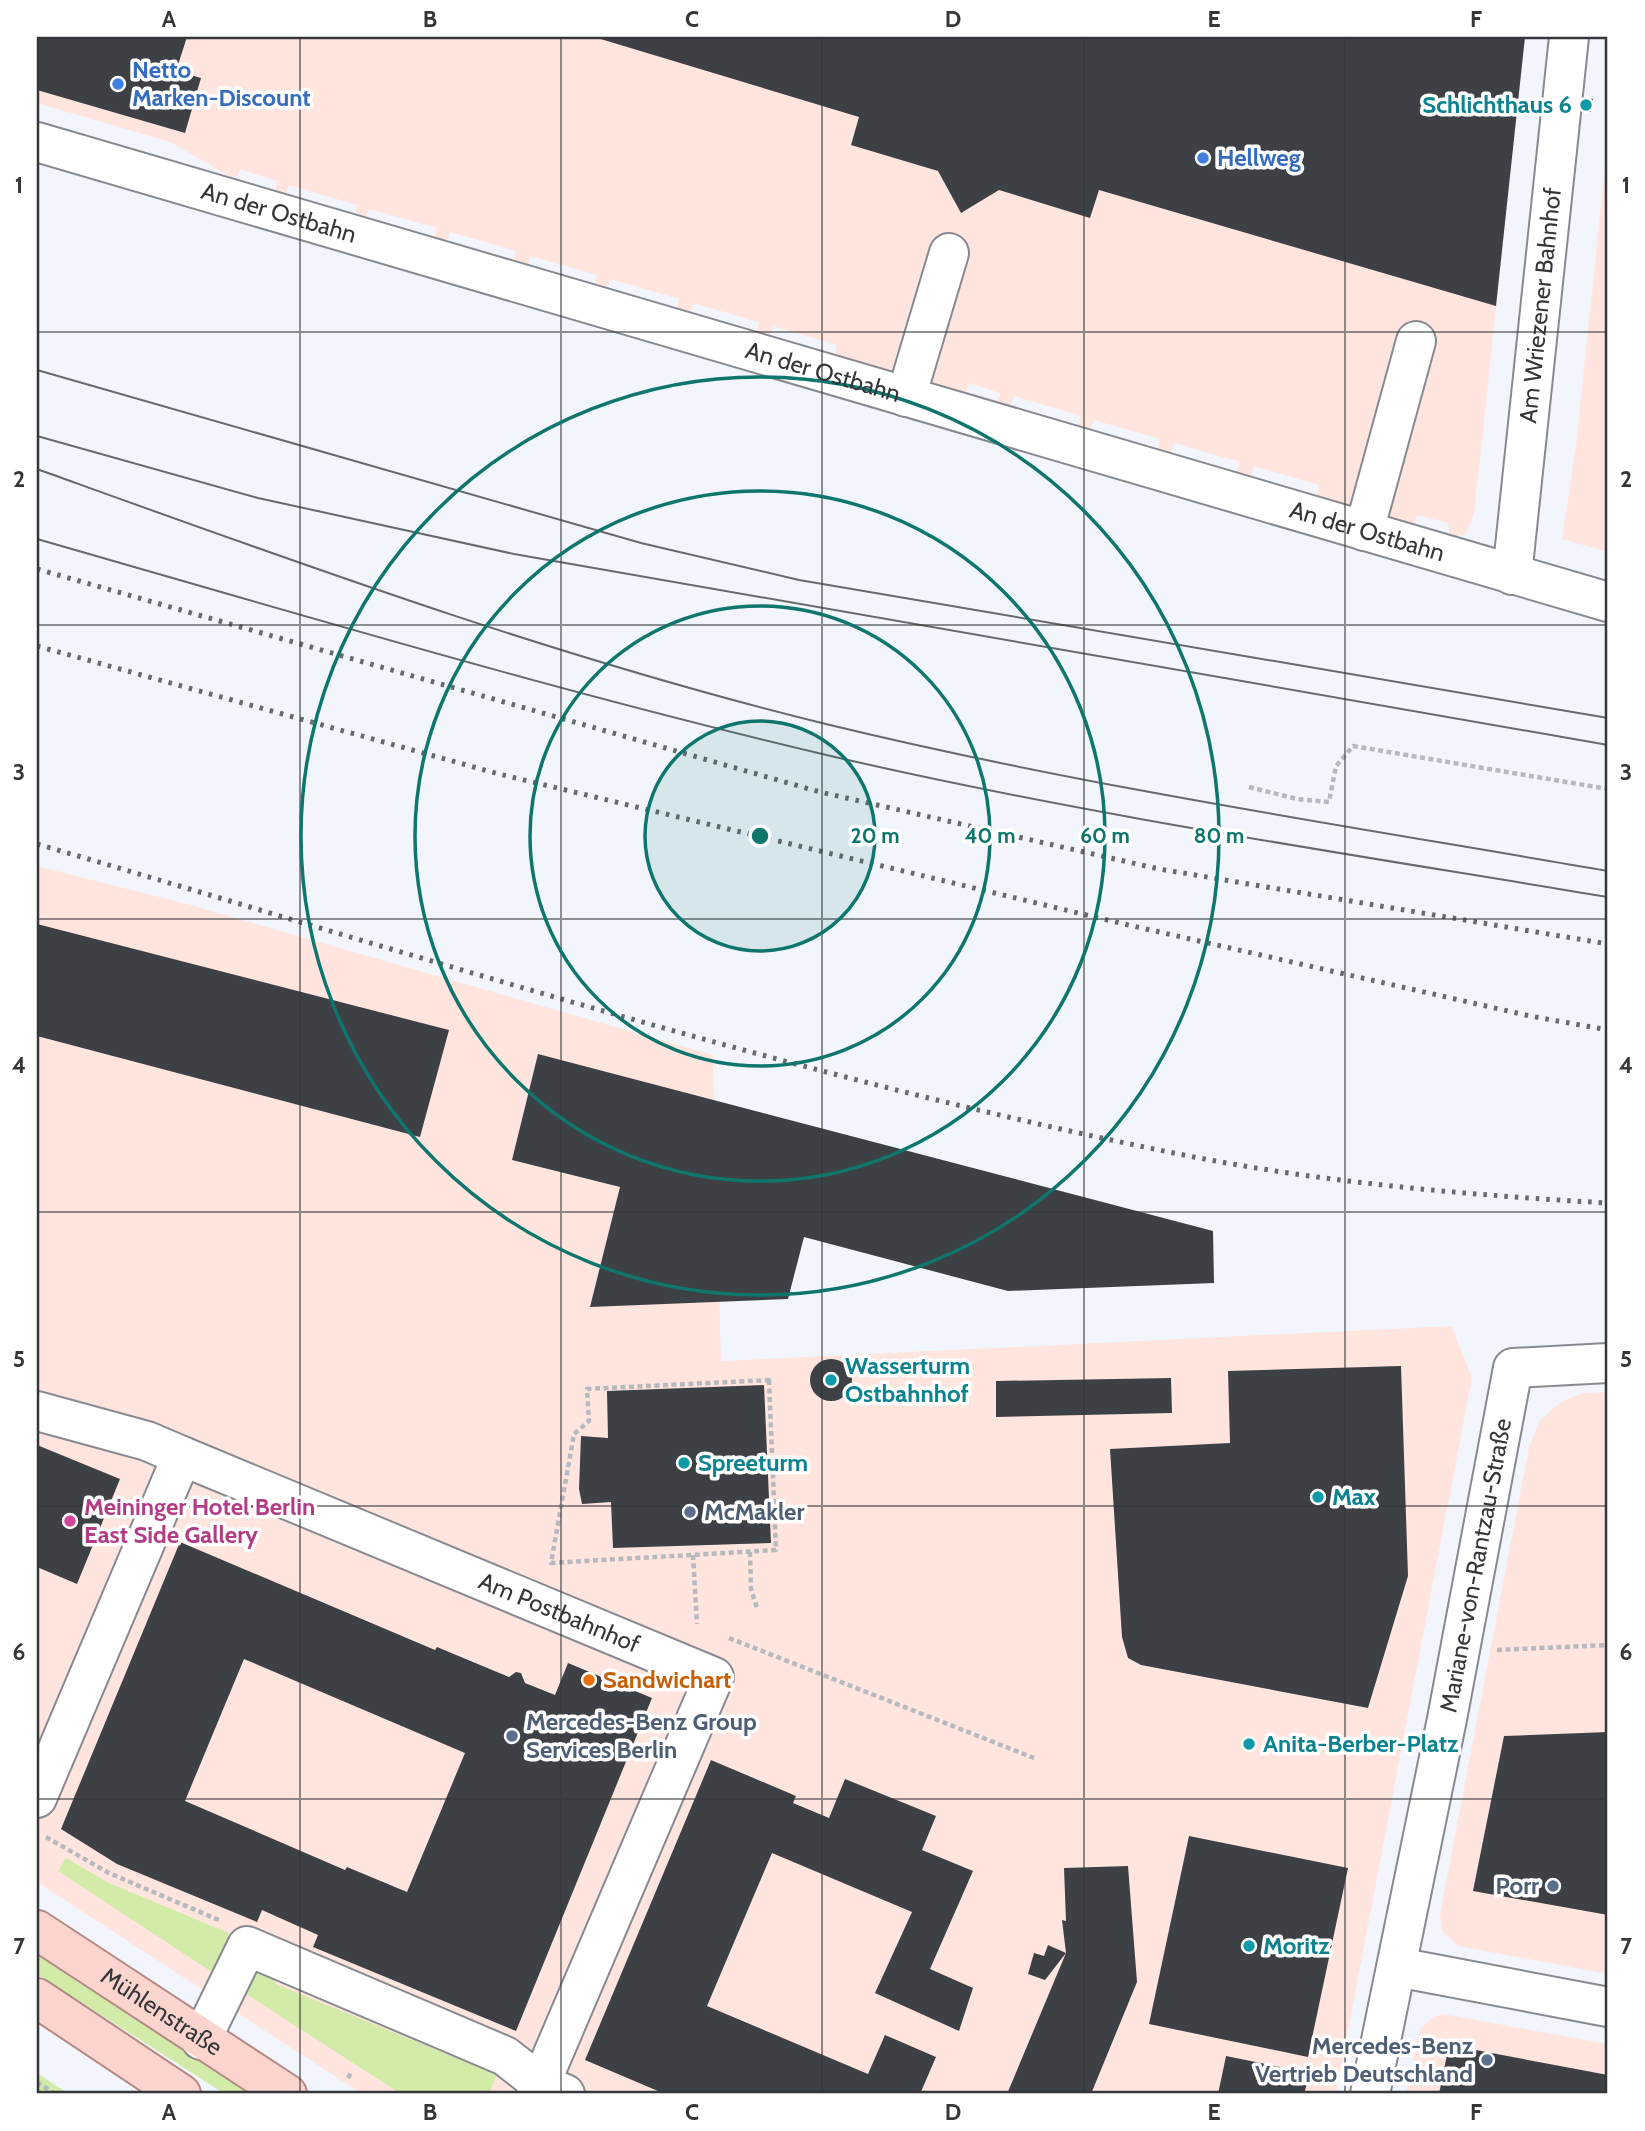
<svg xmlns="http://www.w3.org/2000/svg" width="1645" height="2131" font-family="Cabin,sans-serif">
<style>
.commercial{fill:#ffe5de}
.green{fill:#d3eba9}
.building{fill:#3d4045;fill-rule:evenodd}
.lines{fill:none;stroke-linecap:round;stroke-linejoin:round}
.minor-casing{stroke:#878a90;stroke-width:42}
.major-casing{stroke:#b48a85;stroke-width:42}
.path{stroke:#b6b9be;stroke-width:4.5;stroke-dasharray:5 3.5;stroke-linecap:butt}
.minor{stroke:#fff;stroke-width:38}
.major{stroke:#fbd4ce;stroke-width:38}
.tram{stroke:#67696c;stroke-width:2}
.rail{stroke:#67696c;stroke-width:5;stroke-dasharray:3.5 7;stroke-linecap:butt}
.grid{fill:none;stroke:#353639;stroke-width:2;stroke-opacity:0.55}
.ring{fill:none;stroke:#0f766e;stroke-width:3.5}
.shop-dot{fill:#3f7fe0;stroke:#fff;stroke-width:2.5}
.culture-dot{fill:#0f9aa8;stroke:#fff;stroke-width:2.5}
.service-dot{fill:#5c6f8a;stroke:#fff;stroke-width:2.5}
.hotel-dot{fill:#d1479c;stroke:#fff;stroke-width:2.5}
.food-dot{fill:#e8710a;stroke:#fff;stroke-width:2.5}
.labels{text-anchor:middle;stroke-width:7;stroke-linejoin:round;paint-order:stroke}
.shop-label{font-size:24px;font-weight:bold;fill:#366cbe;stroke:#fff;text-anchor:start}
.culture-label{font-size:24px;font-weight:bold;fill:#0d838f;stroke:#fff;text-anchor:start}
.street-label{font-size:24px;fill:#353639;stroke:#fff}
.hotel-label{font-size:24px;font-weight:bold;fill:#b23c85;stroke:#fff;text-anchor:start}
.service-label{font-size:24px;font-weight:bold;fill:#4e5e75;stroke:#fff;text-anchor:start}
.food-label{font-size:24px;font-weight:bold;fill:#c56008;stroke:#fff;text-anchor:start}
.centre{fill:#0f766e;stroke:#fff;stroke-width:3.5}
.ring-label{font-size:21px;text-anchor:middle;font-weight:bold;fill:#0f766e;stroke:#fff;stroke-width:7;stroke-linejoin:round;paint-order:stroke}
.neatline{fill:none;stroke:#353639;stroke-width:2.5}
.grid-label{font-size:23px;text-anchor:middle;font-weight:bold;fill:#353639}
</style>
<rect width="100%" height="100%" fill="#f2f6fc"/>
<!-- commercial -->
<g class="commercial">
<path d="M37,37H1525L1474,515L1465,535L1450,536L1448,523L1417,515L1414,526L1316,497L1319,485L1254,466L1250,478L1236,474L1240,462L1174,443L1170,455L1157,451L1160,439L1094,420L1090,432L1078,428L1081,416L1014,396L1010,408L997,405L1000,393L969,383L965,395L834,357L837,345L773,326L769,338L756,334L759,322L693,303L689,315L676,311L679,299L610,279L607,291L594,287L597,275L531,256L527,268L513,264L516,251L450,232L446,244L434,240L437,228L369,209L365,221L354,217L357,205L289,185L285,197L274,194L277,181L240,169L238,176L231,177L170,142L37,103Z"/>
<path d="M1608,137V552L1562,539L1576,445Z"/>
<path d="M37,866L187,904L713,1055L721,1361L1452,1326L1472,1378L1336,2094H362L37,1882Z"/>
<path d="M1608,1392V1974L1458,1946L1442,1931L1440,1914L1529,1447L1540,1420L1562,1401L1583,1393Z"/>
<path d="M1443,2014L1608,2044V2094H1406L1420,2029L1433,2017Z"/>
</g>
<!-- green -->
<g class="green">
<path d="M66,1858L109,1883L236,1936L215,1974L58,1871Z"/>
<path d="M37,1954L256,2094H225L37,1974Z"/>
<path d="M255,1965L273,1977L276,1984L485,2070L496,2062H502L489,2094H401L243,1992Z"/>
<path d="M37,2073L69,2094H37Z"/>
</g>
<!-- building -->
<g class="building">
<path d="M37,37H187L176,71L201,78L185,133L37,90Z"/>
<path d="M594,37H1525L1496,306L1099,190L1090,218L999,190L961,213L938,171L851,145L859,117Z"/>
<path d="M1581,97L1593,99L1591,112L1580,111Z"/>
<path d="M37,924L449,1030L420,1137L37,1036Z"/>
<path d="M538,1054L1213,1231L1214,1283L1008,1291L804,1237L788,1299L590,1307L620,1187L512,1160Z"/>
<circle cx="831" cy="1380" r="21"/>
<path d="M1401,1366L1408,1576L1368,1708L1141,1665L1128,1658L1122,1637L1110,1449L1230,1443L1228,1371Z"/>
<path d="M1171,1378L1172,1413L996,1417V1381Z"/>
<path d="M764,1385L771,1543L613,1548L611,1502L582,1504L579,1489L581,1436L608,1438L607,1391Z"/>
<path d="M37,1445L120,1479L77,1584L37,1567Z"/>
<path d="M180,1542L435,1650L437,1647L509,1677L516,1672L521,1673L525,1683L555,1695L568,1663L652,1698L516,2031L313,1947L318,1935L262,1910L257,1922L117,1864L61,1829ZM244,1659L465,1753L407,1892L347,1867L345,1870L185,1801Z"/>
<path d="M1608,1732V1915L1473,1891L1504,1736Z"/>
<path d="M711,1760L796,1796L793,1803L829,1818L845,1779L936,1816L922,1850L973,1871L930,1969L973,1988L959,2031L875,1993L912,1912L772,1853L707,2006L868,2074L885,2035L936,2057L920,2094H665L585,2060Z"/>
<path d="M1189,1836L1348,1868L1308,2057L1149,2024Z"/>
<path d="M1128,1866L1137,1982L1091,2094H1007L1066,1953L1062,1920L1066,1921L1064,1868Z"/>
<path d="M1048,1945L1066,1953L1045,1980L1028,1974L1034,1953L1044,1956Z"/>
<path d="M1449,2045L1608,2075V2094H1439Z"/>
<path d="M1226,2056L1310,2073L1304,2094H1218Z"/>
</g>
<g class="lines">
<defs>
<g id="minor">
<path id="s1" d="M37,142L1608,602"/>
<path d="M906,397L949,253"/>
<path d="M1364,531L1416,341"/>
<path id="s2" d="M1512,575L1569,37"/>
<path d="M37,1411L147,1441L182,1456"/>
<path id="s3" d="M37,1798L182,1456L714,1677L536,2094"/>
<path d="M1397,1967L1608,2007"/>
<path d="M201,2040L247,1946L505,2056L541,2084L565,2094"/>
<path id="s4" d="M1370,2094L1447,1719L1513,1368L1608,1363"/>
</g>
<g id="major">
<path id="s5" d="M37,1930L287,2094"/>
<path d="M37,1998L181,2094"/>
</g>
</defs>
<!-- minor casing -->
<use href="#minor" class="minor-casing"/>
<!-- major casing -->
<use href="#major" class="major-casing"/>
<!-- path -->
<g class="path">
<path d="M1249,787L1297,799L1329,802L1336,766L1353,746L1608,789"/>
<path d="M769,1380L776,1550L551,1563L574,1434L589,1421L587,1389Z"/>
<path d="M750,1552L751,1589L757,1608"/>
<path d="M693,1555L697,1624"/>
<path d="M729,1638L1034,1758"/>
<path d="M1497,1650L1608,1645"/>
<path d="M46,1837L109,1873L221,1921"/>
<path d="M348,2078L352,2071"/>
<path d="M37,2082L55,2094"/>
</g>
<!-- minor -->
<use href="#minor" class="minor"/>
<!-- major -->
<use href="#major" class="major"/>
<!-- tram -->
<g class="tram">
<path d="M37,370L641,543L799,580L1608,718"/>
<path d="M37,436L258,498L514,554L1608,745"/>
<path d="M37,469C298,563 559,659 830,725C1086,787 1348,826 1608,871"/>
<path d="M37,539C302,615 566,694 835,757C1090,816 1350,854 1608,897"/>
</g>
<!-- rail -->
<g class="rail">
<path d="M37,569L820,792L1159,869L1608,944"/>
<path d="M37,646L499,774L1124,924L1530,1016L1608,1030"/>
<path d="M37,844C418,955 799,1079 1189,1156C1327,1183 1468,1195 1608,1203"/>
</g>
</g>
<!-- grid -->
<path class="grid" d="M300,37V2094M561,37V2094M822,37V2094M1084,37V2094M1345,37V2094M37,332H1608M37,625H1608M37,919H1608M37,1212H1608M37,1506H1608M37,1799H1608"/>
<!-- distance rings -->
<circle cx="760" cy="836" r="115" fill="#0f766e" fill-opacity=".12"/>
<g class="ring">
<circle cx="760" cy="836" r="115"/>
<circle cx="760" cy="836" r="230"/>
<circle cx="760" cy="836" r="345"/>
<circle cx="760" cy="836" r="459"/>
</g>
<!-- markers -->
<g class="shop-dot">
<circle cx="118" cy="84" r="7"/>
<circle cx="1203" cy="158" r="7"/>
</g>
<g class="culture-dot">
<circle cx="1586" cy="105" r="7"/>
<circle cx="831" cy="1380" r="7"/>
<circle cx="684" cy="1463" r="7"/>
<circle cx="1318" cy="1497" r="7"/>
<circle cx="1249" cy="1744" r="7"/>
<circle cx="1249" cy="1946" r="7"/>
</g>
<g class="service-dot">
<circle cx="690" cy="1512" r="7"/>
<circle cx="512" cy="1736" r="7"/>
<circle cx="1553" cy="1886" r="7"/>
<circle cx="1487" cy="2060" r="7"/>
</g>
<circle class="hotel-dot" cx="70" cy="1521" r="7"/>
<circle class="food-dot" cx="589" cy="1680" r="7"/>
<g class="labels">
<!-- shop labels -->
<g class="shop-label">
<text x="132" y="78">Netto<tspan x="132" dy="28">Marken-Discount</tspan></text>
<text x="1217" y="166">Hellweg</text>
</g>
<!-- culture labels -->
<g class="culture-label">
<text x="1572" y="113" text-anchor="end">Schlichthaus 6</text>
<text x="845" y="1374">Wasserturm<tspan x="845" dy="28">Ostbahnhof</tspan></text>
<text x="698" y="1471">Spreeturm</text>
<text x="1332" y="1505">Max</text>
<text x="1263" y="1752">Anita-Berber-Platz</text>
<text x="1263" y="1954">Moritz</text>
</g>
<!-- street labels -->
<g class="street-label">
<text dy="8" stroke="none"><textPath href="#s1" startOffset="252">An der Ostbahn</textPath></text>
<text dy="8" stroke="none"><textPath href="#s2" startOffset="271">Am Wriezener Bahnhof</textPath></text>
<text dy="8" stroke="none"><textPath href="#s1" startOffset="819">An der Ostbahn</textPath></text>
<text dy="8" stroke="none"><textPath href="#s1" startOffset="1386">An der Ostbahn</textPath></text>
<text dy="8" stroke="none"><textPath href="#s4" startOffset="539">Mariane-von-Rantzau-Straße</textPath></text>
<text dy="8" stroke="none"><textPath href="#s3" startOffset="780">Am Postbahnhof</textPath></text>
<text dy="8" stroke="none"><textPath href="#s5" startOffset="149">Mühlenstraße</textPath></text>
</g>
<!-- hotel labels -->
<g class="hotel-label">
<text x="84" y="1515">Meininger Hotel Berlin<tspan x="84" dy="28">East Side Gallery</tspan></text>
</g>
<!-- service labels -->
<g class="service-label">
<text x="704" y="1520">McMakler</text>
<text x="526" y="1730">Mercedes-Benz Group<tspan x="526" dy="28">Services Berlin</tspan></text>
<text x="1539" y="1894" text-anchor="end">Porr</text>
<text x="1473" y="2054" text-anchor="end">Mercedes-Benz<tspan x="1473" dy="28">Vertrieb Deutschland</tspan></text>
</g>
<!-- food labels -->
<g class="food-label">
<text x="603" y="1688">Sandwichart</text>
</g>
</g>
<circle cx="760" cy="836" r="10" class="centre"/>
<g class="ring-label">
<text x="875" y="843">20 m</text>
<text x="990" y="843">40 m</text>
<text x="1105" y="843">60 m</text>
<text x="1219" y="843">80 m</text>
</g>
<!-- border -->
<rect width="1645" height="2131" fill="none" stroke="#ffffff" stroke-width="77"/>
<rect x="38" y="38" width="1568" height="2054" class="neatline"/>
<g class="grid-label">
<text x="169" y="27">A</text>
<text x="430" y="27">B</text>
<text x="692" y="27">C</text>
<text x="953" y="27">D</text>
<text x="1214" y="27">E</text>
<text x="1476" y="27">F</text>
<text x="19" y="193">1</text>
<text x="1626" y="193">1</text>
<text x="19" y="487">2</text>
<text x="1626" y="487">2</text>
<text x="19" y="780">3</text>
<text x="1626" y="780">3</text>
<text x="19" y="1073">4</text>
<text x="1626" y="1073">4</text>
<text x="19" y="1367">5</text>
<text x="1626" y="1367">5</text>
<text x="19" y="1660">6</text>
<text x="1626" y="1660">6</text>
<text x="19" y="1954">7</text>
<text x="1626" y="1954">7</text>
<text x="169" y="2120">A</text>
<text x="430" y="2120">B</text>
<text x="692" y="2120">C</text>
<text x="953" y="2120">D</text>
<text x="1214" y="2120">E</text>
<text x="1476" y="2120">F</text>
</g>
</svg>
